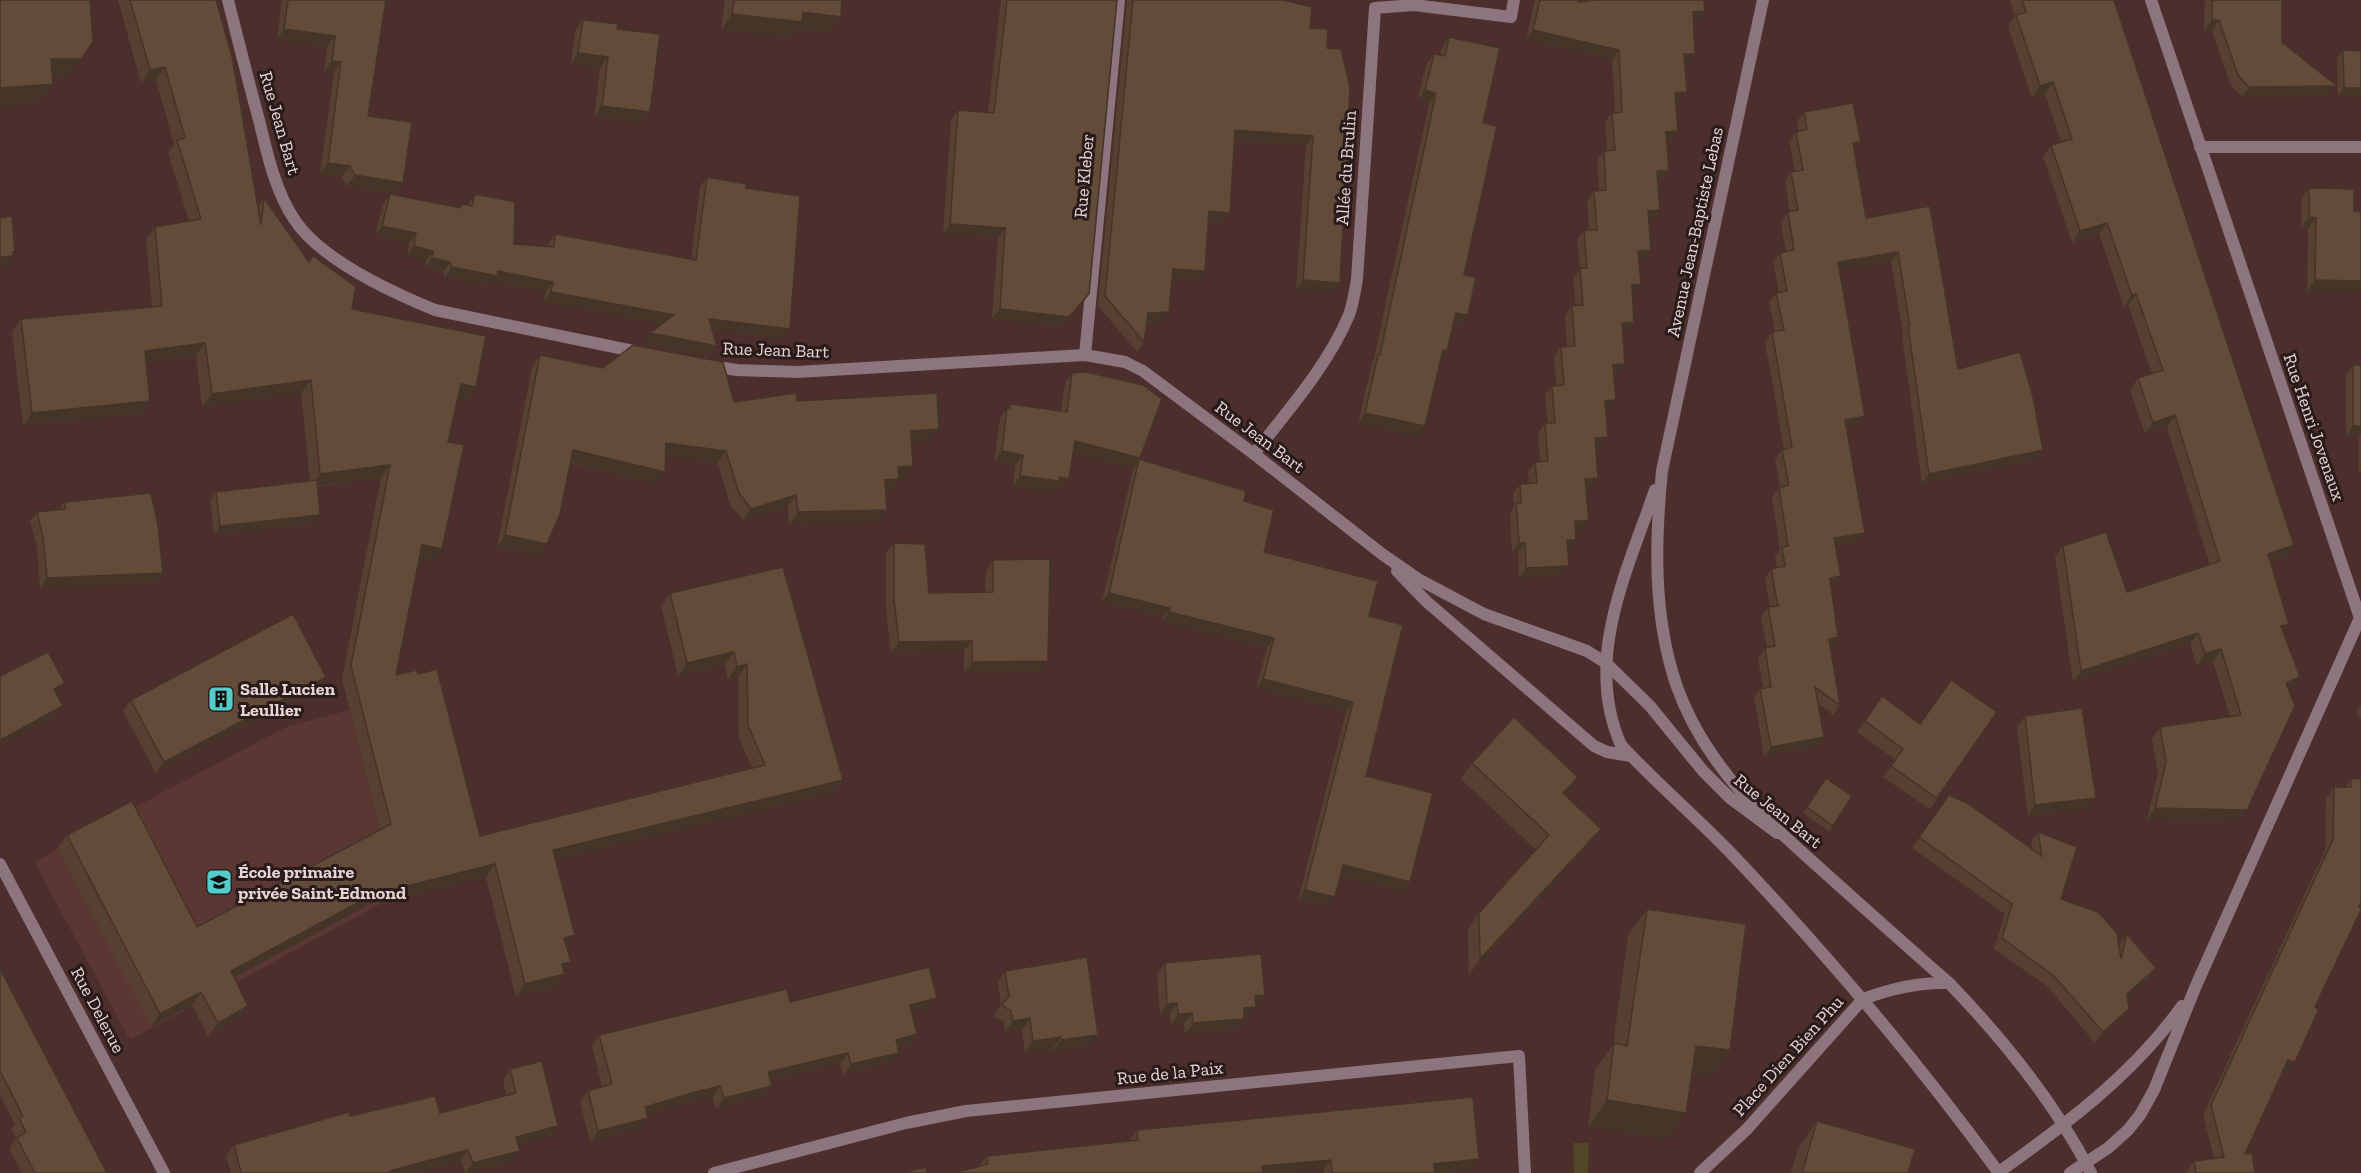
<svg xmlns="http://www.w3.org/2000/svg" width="2361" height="1173" font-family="'Zilla Slab',serif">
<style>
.built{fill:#5b3734}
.green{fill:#514728}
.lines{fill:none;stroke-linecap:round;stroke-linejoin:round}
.minor{stroke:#8c757f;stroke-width:12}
.tertiary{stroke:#8c757f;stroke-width:12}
.wall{fill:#554031}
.shaded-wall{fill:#453428}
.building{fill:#634b39;stroke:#453428;stroke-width:1.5}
.labels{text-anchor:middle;stroke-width:6;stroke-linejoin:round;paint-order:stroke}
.street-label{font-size:18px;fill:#e8d5d3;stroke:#281b1a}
.poi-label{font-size:18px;font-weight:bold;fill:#e8d5d3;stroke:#281b1a;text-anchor:start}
</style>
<rect width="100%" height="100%" fill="#4c2f2d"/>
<!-- built -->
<path class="built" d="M350,710L397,899L378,905L130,1040L35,863L58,848L286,727Z"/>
<!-- green -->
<path class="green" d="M1573,1143H1589L1588,1173H1574Z"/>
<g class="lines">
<!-- minor -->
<g class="minor">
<path d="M228,0C238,40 248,80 259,120C267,153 275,190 294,219C320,259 391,292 435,310L643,353"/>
<path d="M2200,147H2361"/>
<path d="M1085,355L1119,0"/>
<path d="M710,366L737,370L797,372L1085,355L1125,362L1143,371L1254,454L1382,554L1418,579L1484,614L1587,651L1606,663L1650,706L1703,771L1730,798L1777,833"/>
<path d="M1254,454C1288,410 1327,367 1349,315C1353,304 1355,291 1357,279L1375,8L1414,5L1511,17L1514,0"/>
<path d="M1397,571L1427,602L1594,746L1607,752L1631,756"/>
<path d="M1999,1172C2066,1124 2133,1075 2182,1006"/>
<path d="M714,1173L906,1123L966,1111L1519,1056L1525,1173"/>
<path d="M1700,1173L1747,1129L1863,999C1892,988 1918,982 1949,983"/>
<path d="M2070,1173L2108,1148L2128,1130L2140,1115L2154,1090L2195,988L2360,618L2151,0"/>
</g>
<!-- tertiary -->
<g class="tertiary">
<path d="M1763,0L1662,471C1655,542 1653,615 1676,684C1705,768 1769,823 1833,880C1872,915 1910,949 1949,983C2004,1040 2055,1103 2091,1173"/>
<path d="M1655,490C1627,572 1583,659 1621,745C1655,782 1693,814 1728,850C1825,952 1916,1059 1999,1173"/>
<path d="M0,864L164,1173"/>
</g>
</g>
<!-- wall -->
<g class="wall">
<path d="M118,0H216L258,207L264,198L309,262L352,309L476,387L467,400L458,398L448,442L433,562L419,559L396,675L418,674L480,836L752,768L739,738L738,677L728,680L725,665L678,676L661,606L670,593L783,567L843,780L834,793L555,860L575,935L567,946L571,962L564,971L556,987L516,997L486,877L378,904L376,901L234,978L239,1019L208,1036L192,1005L151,1027L58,848L67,835L197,927L380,830L342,679L381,478L317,487L314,524L214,535L210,500L216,492L310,481L301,393L202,407L196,356L146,363L150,401L141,414L23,426L12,332L21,319L152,307L146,240L155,227L189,221L168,153L174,144L156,80L141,83Z"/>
<path d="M282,0H386L368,116L403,183L395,194L347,186L342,177L320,174L334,73L324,72L327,47L277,40Z"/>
<path d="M725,0H842L841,17L829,33L797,29L790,38L721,30Z"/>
<path d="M1001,0H1117L1082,304L1062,327L992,319L998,238L943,234L951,120L958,110L988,113Z"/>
<path d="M1127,0H1283L1310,28L1327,48L1332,293L1296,290L1306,146L1234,141L1230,213L1223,223L1208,222L1205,271L1198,281L1172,279L1162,322L1147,323L1144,342L1137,352L1098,306Z"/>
<path d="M1535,0H1579L1578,2L1698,20L1694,21L1688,63L1685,64L1680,102H1676L1671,141H1667L1669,171L1663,180L1658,181L1660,210L1653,220H1649L1651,250L1644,259L1639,260L1641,284L1634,294H1632L1634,322L1627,331L1622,332L1625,364L1618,374H1614L1609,410H1606L1601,447H1596L1598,478L1591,487L1586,488L1582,530L1575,531L1569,549L1568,550L1562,576L1519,578L1518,552L1512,553L1510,513L1514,507L1513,494L1520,484L1529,483L1528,472L1535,462H1540L1538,433L1545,423H1548L1545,395L1552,386L1556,385L1554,357L1561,347L1567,346L1565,316L1572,306H1576L1573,278L1580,270L1577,240L1584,230H1589L1587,201L1594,191H1599L1597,160L1604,151L1607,150L1605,122L1612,113L1615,112L1612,60L1526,40Z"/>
<path d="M2010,0H2114L2294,545L2286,557L2271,562L2284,632L2292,689L2288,690L2239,821L2147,820L2158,773L2152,739L2160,727L2230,717L2213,661L2197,666L2190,644L2073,682L2055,557L2063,546L2127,592L2210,565L2167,427L2145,434L2130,390L2138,378L2152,374L2128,305L2124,307L2099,234L2072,243L2043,157L2051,145L2061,142L2045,94L2032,98L2008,26L2015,16Z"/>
<path d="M2205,0H2282V42L2330,96L2242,97L2231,86L2212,31H2204Z"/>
<path d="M583,20L617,29L642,123L594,117L600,68L571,64L575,31Z"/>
<path d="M1449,37L1483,123L1464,275L1468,315L1460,326L1453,325L1440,361L1418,437L1358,424L1371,366L1373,362L1429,104L1417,101L1426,65L1434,54L1440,55L1442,48Z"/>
<path d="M2343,50L2361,51V97L2338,96L2337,59Z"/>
<path d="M1804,112L1854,151L1866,218L1930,206L1958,369L2036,460L1922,483L1902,336L1903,334L1891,262L1840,270L1865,416L1858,426L1846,428L1865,533L1858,542L1836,546L1841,576L1835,585L1832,586V647H1830L1840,705L1833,715L1818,703L1824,737L1817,747L1764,756L1754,698L1760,689L1763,688L1758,658L1765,648H1767L1761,617L1768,607H1770L1765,578L1771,569L1777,568L1775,556L1780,550L1772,497L1779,488L1780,487L1775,459L1782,450L1784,449L1765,342L1772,332H1775L1769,303L1776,293H1779L1773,262L1780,253L1786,252L1781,222L1788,212H1790L1785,182L1791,172L1795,171L1789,141L1796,132L1799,131L1797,121Z"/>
<path d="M707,177L746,188L790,329L783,339L712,330L710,356L643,343L650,333L662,324L544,302L546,292L493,282L490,286L445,277L443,272L425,268L426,261L407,256L409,243L375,236L383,204L390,194L459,208L462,204L468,205L475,194L514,244L548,246V244L555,234L691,259L700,187Z"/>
<path d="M2309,188L2354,211L2361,292L2307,291L2308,228H2301V199Z"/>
<path d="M540,355L734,402L797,401L930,441L911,442L905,478H899V479L891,491H886L887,510L879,521L790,524L787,507L743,520L730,505L718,463L665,456L656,484L570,463L539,556L497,547L532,367Z"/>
<path d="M2353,365H2361V471H2358L2359,436H2346V375Z"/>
<path d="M1072,373L1139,459L1244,501L1264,552L1369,616L1366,776L1410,882L1404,892L1341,876L1335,897L1329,906L1298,900L1346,712L1256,688L1267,648L1162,622L1163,617L1102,602L1133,469L1073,453L1061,489L1054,488L1051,492L1013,487L1015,466L994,462L1000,418L1007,408L1010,404L1061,411L1065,384Z"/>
<path d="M65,502L163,573L156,583L40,588L37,547L30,521L37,512L59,509Z"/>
<path d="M894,543L929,593L985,592L986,571L993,560L1041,672L964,673V651L891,653L886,610V554Z"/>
<path d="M326,677L319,688L156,773L123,711L131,700Z"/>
<path d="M1882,696L1920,724L1997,712L1930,809L1883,777L1896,760L1857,732Z"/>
<path d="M2361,705V719L2356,712Z"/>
<path d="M2025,716L2088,809L2028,816L2017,727Z"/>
<path d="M1472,763L1567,793L1565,795L1590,845L1469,975L1468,929L1479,913L1536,850L1461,779Z"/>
<path d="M1826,778L1852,796L1829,831L1803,813Z"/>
<path d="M2361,778L2315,1007L2295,1062L2287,1073L2282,1071L2245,1154L2255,1173H2187L2186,1172L2194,1161L2214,1158L2203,1115L2325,850L2326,798L2334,787H2345L2351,779Z"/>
<path d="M1949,795L2032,849L2031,842L2038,832L2061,899L2119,945L2127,934L2156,968L2148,979L2127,998L2129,1009L2121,1020L2095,1043L2047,986L1994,949L2005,914L1912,848Z"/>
<path d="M1647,909L1730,1050L1712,1077L1692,1074L1686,1113L1667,1139L1588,1127L1595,1070L1613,1045L1628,935Z"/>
<path d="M1165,963L1265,995L1248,1018H1244L1237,1030L1185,1034L1184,1024L1171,1025L1170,1014L1160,1015L1157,974Z"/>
<path d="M0,969L107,1173H22L9,1149L16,1138L11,1129L15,1124L0,1096Z"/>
<path d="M1005,971L1090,1046L1053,1051V1049L1025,1052L1022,1030L1005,1032L1004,1022L994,1016L1001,1005L998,982Z"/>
<path d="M790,1002L929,1009L912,1013L910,1045L898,1048L891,1063L843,1075L840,1064L770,1081L772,1086L764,1096L716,1109L713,1097L684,1104L647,1115L648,1118L640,1129L590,1142L580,1101L588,1091L602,1087L592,1046L599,1035Z"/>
<path d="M510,1069L558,1126L550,1137L518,1145L512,1162L469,1173H465L461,1161L416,1173H231L226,1156L234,1145L350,1116L440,1113L506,1096L503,1080Z"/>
<path d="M1817,1121L1908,1173H1791L1798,1148Z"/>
<path d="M1137,1130L1479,1159L1471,1170L1443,1173H1324L1323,1171L979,1166L987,1156L1129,1141Z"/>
</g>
<!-- shaded-wall -->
<g class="shaded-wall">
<path d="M1705,11L1698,20L1686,21L1693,12Z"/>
<path d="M803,12L841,17L829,33L797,29L790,38L721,30L732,14Z"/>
<path d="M2212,20H2219L2212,31H2204Z"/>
<path d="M284,29L335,36L327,47L277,40Z"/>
<path d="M1533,30L1619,50L1612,60L1526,40Z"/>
<path d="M93,42L67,78L37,79L51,59Z"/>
<path d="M578,53L608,57L600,68L571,64Z"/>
<path d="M1684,54H1695L1688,63L1677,64Z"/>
<path d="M332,61L341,62L334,73L324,72Z"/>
<path d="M165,67L156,80L141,83L150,70Z"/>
<path d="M2053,82L2045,94L2032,98L2040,86Z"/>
<path d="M53,84L39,103L0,107V88Z"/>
<path d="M2337,86L2330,96L2242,97L2249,87Z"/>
<path d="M2344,88H2361V97L2338,96Z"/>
<path d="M1425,90L1436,93L1429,104L1417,101Z"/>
<path d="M1687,92L1680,102L1668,103L1675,93Z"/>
<path d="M602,106L650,112L642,123L594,117Z"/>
<path d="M1235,130L1313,136L1306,146L1228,140Z"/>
<path d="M1678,131L1671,141L1659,142L1666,132Z"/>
<path d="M1861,142L1854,151L1853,143Z"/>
<path d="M328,163L350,166L342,177L320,174Z"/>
<path d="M1657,171H1669L1663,180L1650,181Z"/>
<path d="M355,175L403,183L395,194L347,186Z"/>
<path d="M1660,210L1653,220L1641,221L1648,211Z"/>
<path d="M1209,211L1230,213L1223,223L1202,222Z"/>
<path d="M2309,217L2316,218L2308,228H2301Z"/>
<path d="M2107,223L2099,234L2072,243L2080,231Z"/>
<path d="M950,224L1005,228L998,238L943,234Z"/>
<path d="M382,226L416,233L409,243L375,236Z"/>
<path d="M414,246L433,251L426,261L407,256Z"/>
<path d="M1651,250L1644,259L1631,261L1638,251Z"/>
<path d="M15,252L6,266L0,267V257Z"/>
<path d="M1898,252L1891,262L1832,272L1838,262Z"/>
<path d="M432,258L450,262L443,272L425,268Z"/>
<path d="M452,267L498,271L553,282L546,292L493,282L490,286L445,277Z"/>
<path d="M1173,269L1205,271L1198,281L1166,279Z"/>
<path d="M1303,280L1340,283L1332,293L1296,290Z"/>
<path d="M2315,280L2361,281V292L2307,291Z"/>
<path d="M1641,284L1634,294L1625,295L1632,285Z"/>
<path d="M551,292L674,315L667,325L544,302Z"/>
<path d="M1089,294L1082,304L1062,327L992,319L1000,309Z"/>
<path d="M2136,294L2128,305L2124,307L2132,295Z"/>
<path d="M1169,312L1162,322L1141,323L1148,313Z"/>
<path d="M1456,313L1468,315L1460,326L1448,324Z"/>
<path d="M709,319L790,329L783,339L702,329Z"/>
<path d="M1634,322L1627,331L1615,332L1622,323Z"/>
<path d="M650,333L717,346L710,356L643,343Z"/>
<path d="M205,343L196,356L136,364L145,351Z"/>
<path d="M1443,350L1447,351L1439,362Z"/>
<path d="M1625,364L1618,374L1606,375L1613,365Z"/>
<path d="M311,380L301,393L202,407L212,394Z"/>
<path d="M461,384L476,387L467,400L452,397Z"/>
<path d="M1616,400L1609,410L1599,411L1605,401Z"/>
<path d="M150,401L141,414L23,426L32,413Z"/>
<path d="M1365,413L1425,426L1418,437L1358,424Z"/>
<path d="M2175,415L2167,427L2145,434L2153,423Z"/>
<path d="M1865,416L1858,426L1838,429L1845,420Z"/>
<path d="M2353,426H2361V433L2359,436H2346Z"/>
<path d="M939,429L930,441L902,442L911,431Z"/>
<path d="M1608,437L1601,447L1588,448L1595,438Z"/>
<path d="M1075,441L1140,458L1133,469L1068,452Z"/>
<path d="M666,443L726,451L718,463L658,455Z"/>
<path d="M573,450L665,472L656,484L565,461Z"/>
<path d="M2043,450L2036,460L1922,483L1929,474Z"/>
<path d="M1002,451L1023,455L1015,466L994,462Z"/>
<path d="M390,465L381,478L311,487L320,474Z"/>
<path d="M913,466L905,478L890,479L898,467Z"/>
<path d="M1020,476L1059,477L1069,479L1061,489L1054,488L1051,492L1013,487Z"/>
<path d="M1598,478L1591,487L1578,489L1585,479Z"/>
<path d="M899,479L891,491L877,492L885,480Z"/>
<path d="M796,495L787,507L743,520L751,509Z"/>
<path d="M887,510L879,521L790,524L798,512Z"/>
<path d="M320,515L314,524L214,535L220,526Z"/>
<path d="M1575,521H1589L1582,530L1568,531Z"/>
<path d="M1865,533L1858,542L1828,547L1834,538Z"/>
<path d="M505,535L547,544L539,556L497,547Z"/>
<path d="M1567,540H1576L1569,549L1560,550Z"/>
<path d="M1519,543H1525L1518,552L1512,553Z"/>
<path d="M422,545L442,549L433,562L413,558Z"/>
<path d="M2294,545L2286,557L2260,565L2268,554Z"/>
<path d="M1569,566L1562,576L1519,578L1526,568Z"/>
<path d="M163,573L156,583L40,588L47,578Z"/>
<path d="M1841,576L1835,585L1824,587L1830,578Z"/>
<path d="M1109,593L1170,608L1163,617L1102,602Z"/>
<path d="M1169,612L1274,638L1267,648L1162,622Z"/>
<path d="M2289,624L2281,635V626Z"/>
<path d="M2198,633L2190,644L2073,682L2081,671Z"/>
<path d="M1838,637L1832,647L1822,648L1829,639Z"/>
<path d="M972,641L964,651L891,653L899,642Z"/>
<path d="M2221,649L2213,661L2197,666L2205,654Z"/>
<path d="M734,652L725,665L678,676L687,663Z"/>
<path d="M1048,661L1041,672L964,673L972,662Z"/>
<path d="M747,664L738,677L728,680L737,667Z"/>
<path d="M326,677L319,688L156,773L164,762Z"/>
<path d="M2300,677L2292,689L2278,694L2286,683Z"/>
<path d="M1263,679L1353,702L1346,712L1256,688Z"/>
<path d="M65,683L57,695L46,700L54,689Z"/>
<path d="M63,706L55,717L0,747V740Z"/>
<path d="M1824,737L1817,747L1764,756L1771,747Z"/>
<path d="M1578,777L1567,793L1552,810L1563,793Z"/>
<path d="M843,780L834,793L544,863L553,850Z"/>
<path d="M2096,798L2088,809L2028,816L2035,805Z"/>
<path d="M2155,808L2247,810L2239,821L2147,820Z"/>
<path d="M1601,829L1590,845L1469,975L1480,959Z"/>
<path d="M495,864L486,877L378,904L387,891Z"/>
<path d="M1343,865L1410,882L1404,892L1337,875Z"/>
<path d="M385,888L376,901L222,984L231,971Z"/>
<path d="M1305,890L1335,897L1329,906L1298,900Z"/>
<path d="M575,935L565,948L564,938Z"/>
<path d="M571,962L562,975L565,974L556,987L516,997L525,984L562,964Z"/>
<path d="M2156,968L2148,979L2119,1005L2127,994Z"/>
<path d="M201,992L192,1005L151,1027L160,1014Z"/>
<path d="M1265,995L1257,1006L1247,1007L1255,996Z"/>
<path d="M937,998L929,1009L903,1016L910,1005Z"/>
<path d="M1177,1003L1170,1014L1160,1015L1167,1004Z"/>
<path d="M248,1006L239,1019L208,1036L218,1023Z"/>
<path d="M1256,1007L1248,1018L1236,1019L1244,1008Z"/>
<path d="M2129,1009L2121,1020L2095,1043L2103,1032Z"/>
<path d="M1192,1013L1184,1024L1171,1025L1178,1014Z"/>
<path d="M1030,1018L1022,1030L1005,1032L1013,1021Z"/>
<path d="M1244,1019L1237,1030L1185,1034L1193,1023Z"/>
<path d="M917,1034L910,1045L888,1050L896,1040Z"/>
<path d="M1098,1035L1090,1046L1053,1051L1061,1040Z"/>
<path d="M1061,1037L1053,1049L1025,1052L1033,1041Z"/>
<path d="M1696,1046L1730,1050L1712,1077L1677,1072Z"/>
<path d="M848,1053L840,1064L761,1083L768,1072Z"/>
<path d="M899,1053L891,1063L843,1075L851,1064Z"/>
<path d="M2288,1060L2295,1062L2287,1073L2280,1071Z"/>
<path d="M720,1086L713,1097L684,1104L637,1118L645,1107L692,1093Z"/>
<path d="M772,1086L764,1096L716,1109L724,1098Z"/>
<path d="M1607,1100L1686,1113L1667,1139L1588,1127Z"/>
<path d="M648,1118L640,1129L590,1142L598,1131Z"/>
<path d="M558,1126L550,1137L508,1148L516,1137Z"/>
<path d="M468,1150L461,1161L416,1173H389L390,1171Z"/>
<path d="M520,1151L512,1162L469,1173H466L473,1163Z"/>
<path d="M1479,1159L1471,1170L1443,1173H1427L1434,1164Z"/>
<path d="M1331,1160L1323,1171L1298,1173H1258L1262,1166Z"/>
</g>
<!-- building -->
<g class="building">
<path d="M0,0H90L93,42L81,59H51L53,84L0,88Z"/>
<path d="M130,0H216L232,56L261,225L264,198L309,262L313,256L356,287L352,309L486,336L476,387L461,384L448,442L464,445L442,549L422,545L396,675L417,670L418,674L437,669L480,836L765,765L748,725L747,664L737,667L734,652L687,663L670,593L783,567L843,780L553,850L575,935L564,938L571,962L562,964L565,974L525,984L495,864L387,891L385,888L231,971L248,1006L218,1023L201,992L160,1014L67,835L132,801L197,927L391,824L351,666L390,465L320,474L311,380L212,394L205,343L145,351L150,401L32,413L21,319L162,306L155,227L201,219L177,140L185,138L165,67L150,70Z"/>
<path d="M288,0H386L368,116L412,122L403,183L355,175L350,166L328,163L341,62L332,61L335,36L284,29Z"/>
<path d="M734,0H842L841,17L803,12L802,22L732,14Z"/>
<path d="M1007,0H1117L1089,294L1069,317L1000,309L1005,228L950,224L958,110L994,113Z"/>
<path d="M1133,0H1283L1312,7L1310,28L1328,29L1327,48L1341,49L1350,87L1340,283L1303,280L1313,136L1235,130L1230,213L1209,211L1205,271L1173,269L1169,312L1148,313L1144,342L1105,296Z"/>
<path d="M1540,0H1579L1578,2L1596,0H1704L1705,11L1693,12L1695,54H1684L1687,92L1675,93L1678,131L1666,132L1669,171H1657L1660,210L1648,211L1651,250L1638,251L1641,284L1632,285L1634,322L1622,323L1625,364L1613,365L1616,400L1605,401L1608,437L1595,438L1598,478L1585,479L1589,521H1575L1576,540H1567L1569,566L1526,568L1525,543H1519L1516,503H1521L1520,484L1537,483L1535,462L1548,461L1545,423H1555L1552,386L1564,385L1561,347L1575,346L1572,306L1583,305L1580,268H1587L1584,230H1597L1594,191L1606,190L1604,151L1615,150L1612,113L1622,112L1619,50L1533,30Z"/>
<path d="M2022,0H2114L2294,545L2268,554L2289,624L2281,626L2300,677L2286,683L2295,706L2247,810L2155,808L2166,762L2160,727L2241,715L2221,649L2205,654L2198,633L2081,671L2063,546L2106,532L2127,592L2220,561L2175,415L2153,423L2138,378L2163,370L2136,294L2132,295L2107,223L2080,231L2051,145L2072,139L2053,82L2040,86L2016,15L2026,12Z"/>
<path d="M2212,0H2282V42L2337,86L2249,87L2238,75L2219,20H2212Z"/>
<path d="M583,20L618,24L617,29L660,34L650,112L602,106L608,57L578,53Z"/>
<path d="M1449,37L1500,48L1483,123L1497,126L1464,275L1476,277L1468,315L1456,313L1447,351L1443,350L1425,426L1365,413L1378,355H1380L1436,93L1425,90L1434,54L1445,56Z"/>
<path d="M2343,50L2361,51V88H2344Z"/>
<path d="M1853,103L1861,142L1853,143L1866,218L1930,206L1958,369L2020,352L2033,397L2043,450L1929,474L1908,326H1910L1898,252L1838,262L1865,416L1845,420L1865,533L1834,538L1841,576L1830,578L1838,637L1829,639L1840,705L1815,687L1824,737L1771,747L1760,689L1771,687L1765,648L1775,646L1768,607L1778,606L1771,569L1785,566L1782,547L1788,546L1779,488L1789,485L1782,450L1792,447L1772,332L1784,330L1776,293L1787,291L1780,253L1794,250L1788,212L1798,210L1791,172L1803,170L1796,132L1807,129L1804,112Z"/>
<path d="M707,177L746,184V188L800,196L790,329L709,319L717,346L650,333L674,315L551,292L553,282L498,271L497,276L452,267L450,262L432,258L433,251L414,246L416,233L382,226L390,194L461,208L462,204L472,206L475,194L515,202L514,244L554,247L555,234L696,260Z"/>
<path d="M2309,188L2354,189V211L2361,212V281L2315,280L2316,218L2309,217Z"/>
<path d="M12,216L15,252H13V256L0,257V218Z"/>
<path d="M633,345L723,362L734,402L796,393L797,401L937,393L939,429L911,431L913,466L898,467L899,479L885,480L887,510L798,512L796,495L751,509L739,493L726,451L666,443L665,472L573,450L560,514L547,544L505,535L540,355L603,368Z"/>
<rect x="2353" y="365" width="8" height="61"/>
<path d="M1086,372L1143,385L1162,399L1140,458L1075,441L1069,479L1059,477V481L1020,476L1023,455L1002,451L1007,408H1010V404L1067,412L1072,373Z"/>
<path d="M1139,459L1246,491L1244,501L1274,510L1264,552L1378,581L1369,616L1403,625L1366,776L1433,793L1410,882L1343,865L1335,897L1305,890L1353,702L1263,679L1274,638L1169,612L1170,608L1109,593Z"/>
<path d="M317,480L320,515L220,526L216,492Z"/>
<path d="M151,493L158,525L163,573L47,578L43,538L37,512L65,509V502Z"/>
<path d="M894,543L925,544L929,593L993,592V560L1050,559L1048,661L972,662V641L899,642L894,599Z"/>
<path d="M293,614L326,677L164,762L131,700Z"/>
<path d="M48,652L65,683L54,689L63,706L0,740V676Z"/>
<path d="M1951,680L1997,712L1937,798L1891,766L1903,749L1865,721L1882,696L1920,724Z"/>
<path d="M2082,708L2096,798L2035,805L2025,716Z"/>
<path d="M1514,717L1578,777L1563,793L1601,829L1480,959L1479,913L1549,835L1472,763Z"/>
<path d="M1826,778L1852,796L1833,826L1807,807Z"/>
<path d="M2361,778V902L2359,907L2361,908V910L2315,1007L2319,1009L2295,1062L2288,1060L2245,1154L2252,1153L2255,1173H2196L2194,1161L2224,1157L2211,1105L2333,839L2334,787H2351V779Z"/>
<path d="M1949,795L1967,803L2042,856L2038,832L2077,847L2061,899L2098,912L2117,933L2121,959L2127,934L2156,968L2127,994L2129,1009L2103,1032L2054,976L2002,938L2012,904L1919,837Z"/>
<path d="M1647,909L1746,924L1730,1050L1696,1046L1686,1113L1607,1100L1614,1043L1627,1046Z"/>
<path d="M1261,954L1265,995L1255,996L1256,1007L1244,1008V1019L1193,1023L1192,1013L1178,1014L1177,1003L1167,1004L1165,963Z"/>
<path d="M1087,957L1098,1035L1061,1040V1037L1033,1041L1030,1018L1013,1021L1011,1011L1002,1005L1009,996L1005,971Z"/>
<path d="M929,967L937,998L910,1005L917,1034L896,1040L899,1053L851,1064L848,1053L768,1072L772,1086L724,1098L720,1086L692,1093L645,1107L648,1118L598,1131L588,1091L612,1084L599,1035L787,989L790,1002Z"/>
<path d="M0,969L107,1173H35L17,1138L26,1132L19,1118L23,1116L0,1071Z"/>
<path d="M542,1061L558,1126L516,1137L520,1151L473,1163L468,1150L390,1171L391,1173H241L234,1145L349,1112L350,1116L435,1096L440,1113L516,1093L510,1069Z"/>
<path d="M1473,1097L1479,1159L1434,1164L1435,1173H1332L1331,1160L1262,1166L1263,1173H954L988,1164L987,1156L1138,1140L1137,1130Z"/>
<path d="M1817,1121L1915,1149L1908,1173H1802Z"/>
<path d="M926,1167L927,1173H903Z"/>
</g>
<!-- icons -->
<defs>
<symbol id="building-square" viewBox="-11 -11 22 22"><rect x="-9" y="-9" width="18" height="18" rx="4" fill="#53cdca" stroke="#281b1a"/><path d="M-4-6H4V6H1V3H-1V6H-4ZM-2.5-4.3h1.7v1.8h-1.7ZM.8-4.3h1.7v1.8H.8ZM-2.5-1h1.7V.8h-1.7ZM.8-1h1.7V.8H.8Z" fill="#111"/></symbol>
<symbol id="school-square" viewBox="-11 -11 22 22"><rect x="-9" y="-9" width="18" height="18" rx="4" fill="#53cdca" stroke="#281b1a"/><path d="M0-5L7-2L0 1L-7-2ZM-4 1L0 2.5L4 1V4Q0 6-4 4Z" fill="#111"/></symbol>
</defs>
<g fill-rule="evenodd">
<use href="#building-square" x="206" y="684" width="30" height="30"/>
<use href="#school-square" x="204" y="867" width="30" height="30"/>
</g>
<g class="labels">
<!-- street labels -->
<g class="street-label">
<text transform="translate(280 123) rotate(74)" y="6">Rue Jean Bart</text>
<text transform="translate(1346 168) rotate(-86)" y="6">Allée du Brulin</text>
<text transform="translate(1084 176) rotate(-85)" y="6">Rue Kleber</text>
<text transform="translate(1695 232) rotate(-78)" y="6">Avenue Jean-Baptiste Lebas</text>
<text transform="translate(776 350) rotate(2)" y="6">Rue Jean Bart</text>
<text transform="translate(2314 427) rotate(71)" y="6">Rue Henri Jovenaux</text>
<text transform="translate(1260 437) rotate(37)" y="6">Rue Jean Bart</text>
<text transform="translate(1778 811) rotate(39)" y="6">Rue Jean Bart</text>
<text transform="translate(98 1010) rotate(62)" y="6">Rue Delerue</text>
<text transform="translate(1788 1056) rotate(-48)" y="6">Place Dien Bien Phu</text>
<text transform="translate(1170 1073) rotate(-6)" y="6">Rue de la Paix</text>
</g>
<!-- poi labels -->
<g class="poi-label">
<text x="240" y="695">Salle Lucien<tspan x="240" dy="21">Leullier</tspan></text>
<text x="238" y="878">École primaire<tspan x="238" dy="21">privée Saint-Edmond</tspan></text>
</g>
</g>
</svg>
